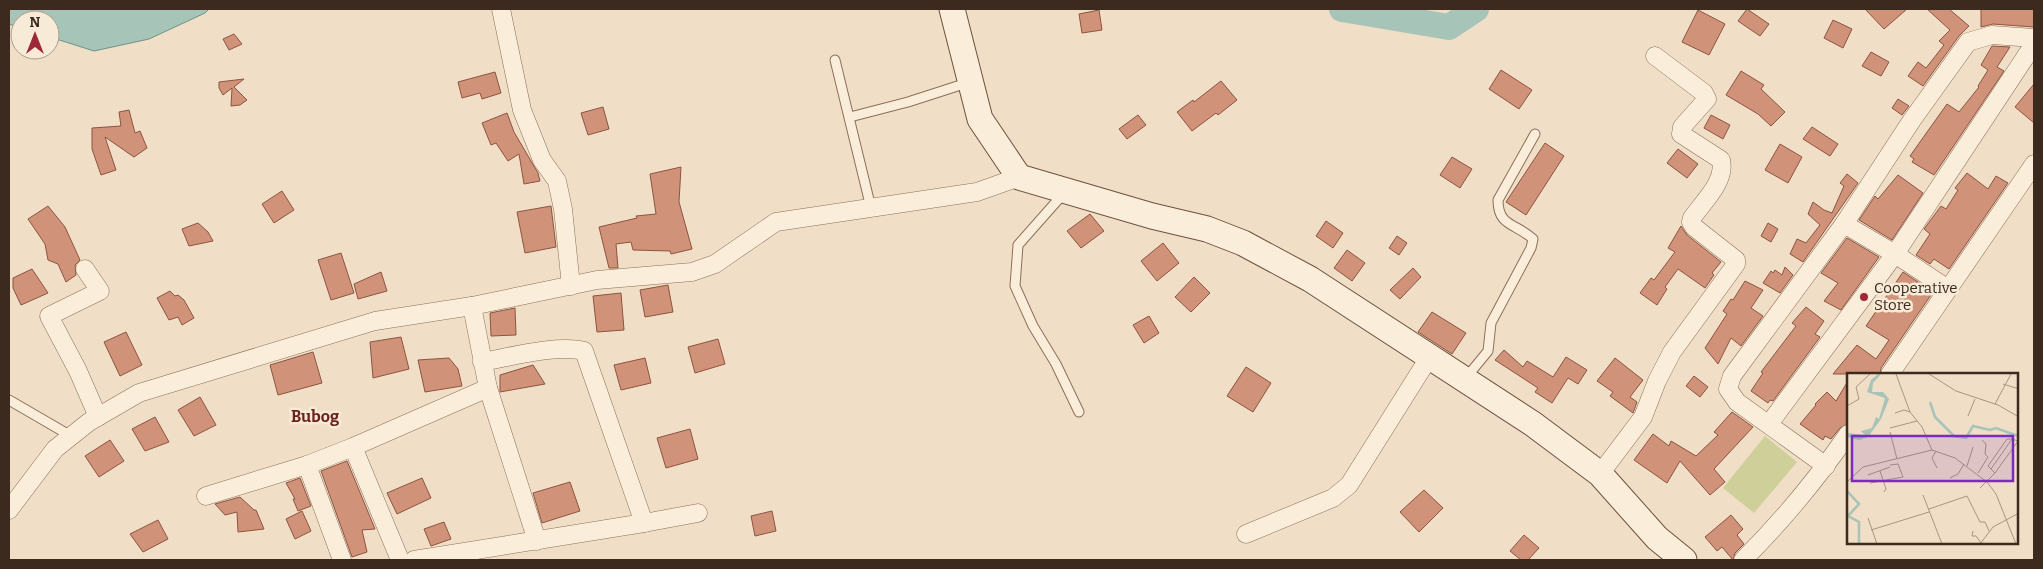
<svg xmlns="http://www.w3.org/2000/svg" width="2043" height="569" font-family="Bitter,serif">
<style>
.green{fill:#cfcf99}
.water{fill:#a7c4b8;stroke:#6d9385}
.lines{fill:none;stroke-linecap:round;stroke-linejoin:round}
.river{stroke:#a7c4b8;stroke-width:26}
.building{fill:#d0937a;stroke:#8d543f}
.lane-casing{stroke:#8d6f5a;stroke-width:11}
.street-casing{stroke:#8d6f5a;stroke-width:19}
.secondary-casing{stroke:#6f503e;stroke-width:27}
.lane{stroke:#faedda;stroke-width:9}
.street{stroke:#faedda;stroke-width:18}
.secondary{stroke:#faedda;stroke-width:25}
.poi-dot{fill:#9f2837;stroke:#f7ead6;stroke-width:2}
.labels{text-anchor:middle;stroke-width:5;stroke-linejoin:round;paint-order:stroke}
.poi-label{font-size:15px;fill:#3c2a1f;stroke:#f7ead6;text-anchor:start}
.neighbourhood-label{font-size:16px;font-weight:bold;fill:#6b231c;stroke:#f7ead6}
.inset-river{fill:none;stroke:#a7c4b8;stroke-width:2.5}
.inset-road{fill:none;stroke:#a89683;stroke-width:1}
.view{fill:#7b2cbf;fill-opacity:0.15;stroke:#7b2cbf;stroke-width:2.5}
.inset-edge{fill:none;stroke:#3c2a1f;stroke-width:2.5}
</style>
<rect width="100%" height="100%" fill="#f0dec6"/>
<!-- green -->
<path class="green" d="M1765,436L1797,462L1754,513L1723,488Z"/>
<!-- water -->
<path class="water" d="M9,9H209L205,13L149,39L94,51L50,37V20H20V28L9,24Z"/>
<g class="lines">
<!-- river -->
<path class="river" d="M1342,9L1449,27L1476,9"/>
</g>
<!-- building -->
<g class="building">
<path d="M1747,9L1769,24L1760,36L1738,21Z"/>
<path d="M1865,9H1907L1884,29Z"/>
<path d="M1927,9H1949L1969,26L1959,36L1923,86L1908,76L1918,62L1926,68L1944,45L1939,41L1950,30Z"/>
<path d="M1981,9H2034V27L1993,24L1981,27Z"/>
<path d="M1099,10L1102,30L1082,33L1079,14Z"/>
<path d="M1698,10L1725,24L1709,55L1682,42Z"/>
<path d="M1833,20L1852,29L1843,48L1824,38Z"/>
<path d="M234,34L242,44L229,50L223,39Z"/>
<path d="M1992,46L2010,47L1997,67L2004,71L1934,175L1912,162L1914,159L1910,156L1947,104L1959,112L1979,87L1978,86L1988,70L1981,65Z"/>
<path d="M1871,52L1889,62L1881,76L1862,66Z"/>
<path d="M1501,70L1532,90L1519,109L1489,89Z"/>
<path d="M1741,71L1764,85L1761,89L1785,112L1771,126L1758,114L1726,95Z"/>
<path d="M495,72L501,93L482,99L480,93L462,98L458,82Z"/>
<path d="M244,79L234,87L247,100L240,105L231,106L232,88L223,95L219,88V82Z"/>
<path d="M1221,81L1237,100L1218,115L1216,113L1192,131L1177,112L1193,100L1194,102Z"/>
<path d="M2034,84V123L2015,107Z"/>
<path d="M1898,99L1909,106L1902,115L1892,108Z"/>
<path d="M603,107L609,129L588,135L581,113Z"/>
<path d="M129,110L135,133L140,131L147,148L134,157L105,137L116,170L101,175L92,149V128L121,126L119,112Z"/>
<path d="M507,113L514,132L538,173L540,181L524,184L519,154L508,161L496,143L491,145L482,123Z"/>
<path d="M1138,115L1146,125L1127,139L1119,129Z"/>
<path d="M1711,115L1730,125L1723,139L1704,128Z"/>
<path d="M1812,127L1838,144L1830,156L1803,139Z"/>
<path d="M1545,143L1564,156L1526,215L1506,202Z"/>
<path d="M1780,144L1802,157L1788,183L1765,170Z"/>
<path d="M1678,149L1698,164L1687,178L1667,163Z"/>
<path d="M1452,157L1472,169L1460,188L1440,175Z"/>
<path d="M681,167L679,202L692,249L671,254L670,251L633,250L631,242L616,244L618,268H609L599,227L637,218L636,216L656,214L650,174Z"/>
<path d="M1967,173L1988,189L1996,176L2008,183L1949,269L1934,259L1930,264L1916,255L1930,234L1924,229L1941,206L1946,209L1958,190L1955,188Z"/>
<path d="M1847,174L1858,183L1803,262L1790,254L1797,239L1806,243L1820,225L1808,214L1813,202L1824,210L1832,213L1844,186L1840,183Z"/>
<path d="M1898,175L1923,193L1892,240L1859,220L1875,196L1878,199Z"/>
<path d="M282,191L294,210L274,223L262,204Z"/>
<path d="M48,206L65,227L80,260L75,265L76,275L66,282L58,264L48,260L45,244L28,219Z"/>
<path d="M551,206L556,247L525,253L517,212Z"/>
<path d="M1090,214L1104,231L1081,248L1067,231Z"/>
<path d="M1326,221L1343,233L1333,248L1316,236Z"/>
<path d="M198,223L208,232L213,241L189,246L182,229Z"/>
<path d="M1768,223L1778,229L1771,242L1761,236Z"/>
<path d="M1681,226L1687,235L1721,262L1712,273L1714,275L1705,288L1678,269L1665,287L1667,289L1657,305L1640,293L1651,278L1654,280L1675,252L1668,248Z"/>
<path d="M1397,236L1407,243L1399,255L1389,248Z"/>
<path d="M1847,238L1879,257L1841,310L1824,301L1838,283L1821,273Z"/>
<path d="M1163,243L1179,263L1157,281L1141,261Z"/>
<path d="M1347,250L1365,263L1352,281L1334,268Z"/>
<path d="M341,253L354,293L331,300L318,260Z"/>
<path d="M1785,267L1793,275L1780,293L1763,283L1771,271L1773,273L1775,270L1782,275Z"/>
<path d="M1413,268L1421,277L1400,299L1390,290Z"/>
<path d="M32,269L48,293L21,305L13,288V278Z"/>
<path d="M381,272L387,291L358,299L354,284Z"/>
<path d="M1903,272L1933,292L1881,368L1880,374H1833L1857,345L1876,359L1889,340L1866,326Z"/>
<path d="M1194,277L1210,293L1191,312L1175,297Z"/>
<path d="M1745,281L1763,290L1751,308L1763,316L1741,346L1731,338L1718,364L1705,348L1727,314L1723,311L1731,299L1733,300Z"/>
<path d="M668,285L673,312L645,317L640,290Z"/>
<path d="M170,291L175,296L178,295L184,300L194,318L182,325L178,317L169,320L157,298Z"/>
<path d="M621,293L624,330L597,332L593,296Z"/>
<path d="M1806,307L1824,321L1815,334L1820,337L1773,401L1770,400L1768,403L1751,391L1763,373L1761,372L1796,326L1792,323Z"/>
<path d="M515,308L516,335L491,336L490,313Z"/>
<path d="M1432,312L1466,333L1452,354L1418,332Z"/>
<path d="M1149,316L1159,333L1144,343L1133,325Z"/>
<path d="M126,332L142,365L120,376L104,342Z"/>
<path d="M401,337L409,369L373,378L370,342Z"/>
<path d="M718,339L725,364L695,373L688,347Z"/>
<path d="M1504,350L1523,367L1527,361L1553,377L1566,357L1587,370L1578,384L1568,378L1552,403L1535,392L1538,388L1495,360Z"/>
<path d="M313,352L322,383L278,395L270,365Z"/>
<path d="M449,358L458,369L462,386L425,392L418,360Z"/>
<path d="M645,358L651,383L621,390L614,365Z"/>
<path d="M1615,358L1643,380L1630,397L1637,402L1633,413L1610,396L1613,392L1597,381Z"/>
<path d="M533,365L545,384L500,392V375Z"/>
<path d="M1246,367L1271,383L1253,412L1227,396Z"/>
<path d="M1694,376L1708,387L1700,397L1686,386Z"/>
<path d="M1848,381V424L1840,428L1831,439L1825,436L1823,440L1800,424L1816,405L1815,404L1827,392L1836,401Z"/>
<path d="M200,397L216,425L194,436L178,410Z"/>
<path d="M1732,412L1753,427L1714,469L1725,482L1710,495L1680,461L1667,483L1634,460L1653,434L1669,446L1671,441L1696,456L1718,435L1714,432Z"/>
<path d="M155,417L169,442L145,451L132,429Z"/>
<path d="M690,429L698,459L666,468L657,438Z"/>
<path d="M110,440L124,461L99,477L85,456Z"/>
<path d="M347,461L375,529L362,530L367,552L352,557L321,471Z"/>
<path d="M300,478L311,506L298,511L293,499H295L286,483Z"/>
<path d="M422,478L431,498L397,514L387,493Z"/>
<path d="M570,482L580,511L542,523L533,493Z"/>
<path d="M1424,490L1443,508L1419,532L1400,512Z"/>
<path d="M240,497L254,510H256L264,529L238,532L237,512L225,515L215,504Z"/>
<path d="M302,511L311,531L295,539L286,519Z"/>
<path d="M772,511L776,531L755,536L751,516Z"/>
<path d="M1731,515L1743,529L1737,535L1744,544L1735,553L1733,560L1722,547L1717,551L1705,537Z"/>
<path d="M158,520L168,539L143,552L130,534Z"/>
<path d="M444,522L451,539L431,546L424,529Z"/>
<path d="M1524,535L1539,548L1528,560H1521L1510,551Z"/>
</g>
<g class="lines">
<defs>
<g id="lane">
<path d="M835,60L871,208"/>
<path d="M850,117L908,102L970,82"/>
<path d="M1064,193L1018,245L1015,286L1033,326L1056,364L1079,412"/>
<path d="M1465,379L1488,351L1491,323L1531,248L1533,239C1516,223 1498,227 1498,200L1535,134"/>
<path d="M9,400L71,436"/>
</g>
<g id="street">
<path d="M501,9L522,110L542,160L557,181L563,209L571,286"/>
<path d="M1844,224L1895,254L1948,289"/>
<path d="M85,269L100,291L49,316L78,371L98,417"/>
<path d="M472,306L488,388L537,541"/>
<path d="M1890,374L2034,164"/>
<path d="M1769,424L1895,254L2034,44"/>
<path d="M353,447L400,560"/>
<path d="M307,465L342,560"/>
<path d="M1826,466L1737,402L1728,389L1732,376L1844,224L1912,120L1968,42L1992,35L2034,38"/>
<path d="M1600,474L1643,417L1657,381L1672,352L1736,264V260L1694,227L1691,222L1692,218C1704,201 1726,181 1721,160L1681,134L1682,127L1707,99L1704,93L1655,56"/>
<path d="M206,496L307,465L353,447L488,388"/>
<path d="M9,510L55,449L89,422L139,393L375,321L472,306L597,280L692,272L715,264L776,222L977,192L1019,177"/>
<path d="M644,523L698,513"/>
<path d="M1246,534L1333,498L1349,485L1430,356"/>
<path d="M414,560L644,523L584,351C558,344 510,357 482,362"/>
<path d="M1743,560C1782,521 1817,479 1848,434"/>
</g>
<path id="secondary" d="M952,9L980,119L1019,177L1152,216L1207,229L1243,243L1310,279L1533,424L1600,474L1657,538L1684,560"/>
</defs>
<!-- lane casing -->
<use href="#lane" class="lane-casing"/>
<!-- street casing -->
<use href="#street" class="street-casing"/>
<!-- secondary casing -->
<use href="#secondary" class="secondary-casing"/>
<!-- lane -->
<use href="#lane" class="lane"/>
<!-- street -->
<use href="#street" class="street"/>
<!-- secondary -->
<use href="#secondary" class="secondary"/>
</g>
<!-- markers -->
<circle class="poi-dot" cx="1864" cy="297" r="5"/>
<g class="labels">
<!-- poi labels -->
<g class="poi-label">
<text x="1874" y="293">Cooperative<tspan x="1874" dy="17">Store</tspan></text>
</g>
<!-- neighbourhood labels -->
<g class="neighbourhood-label">
<text x="315" y="422">Bubog</text>
</g>
</g>
<!-- overview -->
<g transform="translate(1847 373)">
<rect width="171" height="171" fill="#f0dec6"/>
<path d="M31,1H34L26,10L25,19H36L42,26L34,46L21,64L12,67L0,64V60L18,62L14,58L25,55L29,44L32,46L38,25L20,19L24,7Z" fill="#a7c4b8"/>
<path class="inset-river" d="M83,29L88,44L107,63L119,65L126,53L143,57L149,55L171,63M0,118L12,131L1,143L12,149V171"/>
<path class="inset-road" d="M49,1L63,39L75,54L85,77L108,85L140,109L149,121L169,171M82,1L109,18L151,32L172,44M156,11L172,16M148,31L164,1M0,33L12,26L9,14L23,1M48,40L57,37L63,39M121,43L128,26M43,55L70,48M43,59L50,86M89,78L85,85L90,95M120,93L126,74M144,96L165,66M33,98L39,116L37,119M131,100L141,84L138,81L139,71L135,67M148,100L141,93L160,66H165M21,102L43,94M103,105L111,101L117,91M0,109L16,94L85,77M23,110L56,104L51,91L43,92M133,115L148,100L171,68L165,66M76,122L95,171M82,136L120,123L133,149H138L142,158M21,145L30,171M24,157L82,139M126,158L125,163H129L134,170M133,171L146,154L172,140"/>
<path class="view" d="M5,63H166V108H5Z"/>
<rect width="171" height="171" class="inset-edge"/>
</g>
<!-- border -->
<rect width="2043" height="569" fill="none" stroke="#3c2a1f" stroke-width="20"/>
<!-- north arrow -->
<g transform="translate(35 35)"><circle r="24" fill="#f7ead6" stroke="#ac9d8d"/>
<path d="M0-4L9 19L0 12L-9 19Z" fill="#9f2837"/>
<text y="-8" font-size="14" font-weight="bold" text-anchor="middle" fill="#3c2a1f">N</text>
</g>
</svg>
